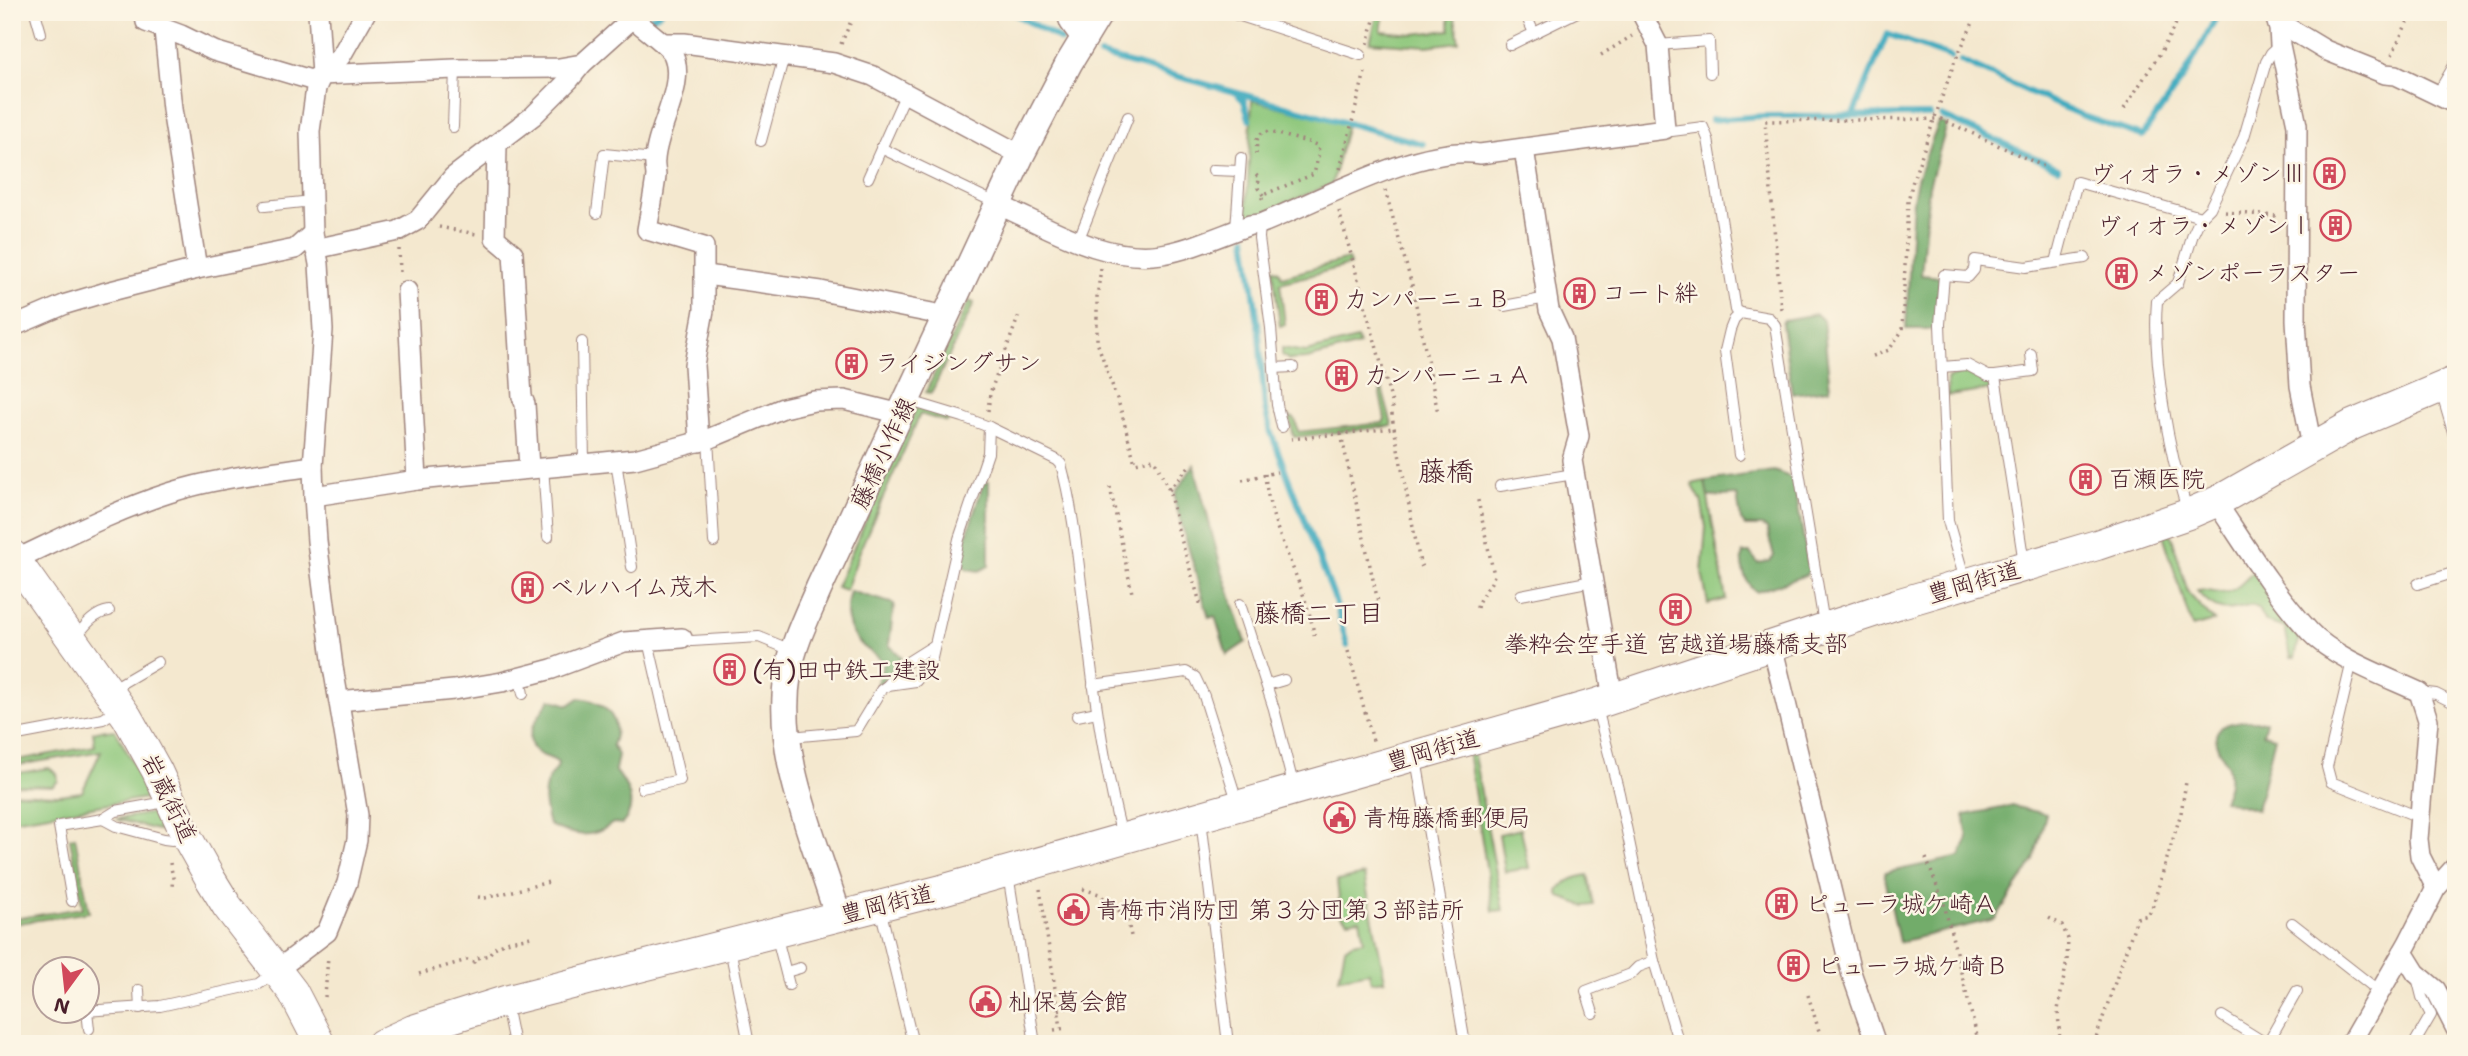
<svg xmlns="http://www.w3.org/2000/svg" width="2468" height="1056" font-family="'Shantell Sans','Klee One',sans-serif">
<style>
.green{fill:#8ec77b;stroke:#6c7353;stroke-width:2}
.forest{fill:#72ac6b;stroke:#5e664b;stroke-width:2}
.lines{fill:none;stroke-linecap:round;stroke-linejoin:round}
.stream{stroke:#3fabbf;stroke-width:6}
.lane-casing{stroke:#9f847d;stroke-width:12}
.street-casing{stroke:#9f847d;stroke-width:22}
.secondary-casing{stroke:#9f847d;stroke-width:29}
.primary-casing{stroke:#9f847d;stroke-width:32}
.path{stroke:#9f847d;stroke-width:3.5;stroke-dasharray:2 5;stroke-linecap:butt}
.lane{stroke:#fff;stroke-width:10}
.street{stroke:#fff;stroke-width:19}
.secondary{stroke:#fff;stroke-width:26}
.primary{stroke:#fff;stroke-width:30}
.labels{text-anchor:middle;stroke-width:5;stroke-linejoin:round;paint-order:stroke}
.poi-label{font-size:24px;fill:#4a1f2b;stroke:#fcf5e5;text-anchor:start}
.street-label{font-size:24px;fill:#4a1f2b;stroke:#fcf5e5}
.neighbourhood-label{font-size:26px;fill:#4a1f2b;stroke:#fcf5e5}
.quarter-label{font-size:28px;fill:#4a1f2b;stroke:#fcf5e5}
</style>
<rect width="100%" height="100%" fill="#fcf5e5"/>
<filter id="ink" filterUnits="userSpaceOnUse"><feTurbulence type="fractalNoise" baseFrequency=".0143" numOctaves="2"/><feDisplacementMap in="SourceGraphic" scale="14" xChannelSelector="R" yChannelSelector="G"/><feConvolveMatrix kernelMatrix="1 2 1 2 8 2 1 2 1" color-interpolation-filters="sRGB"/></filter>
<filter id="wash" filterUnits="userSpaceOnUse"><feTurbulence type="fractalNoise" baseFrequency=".00686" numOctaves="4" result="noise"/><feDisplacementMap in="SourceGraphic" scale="28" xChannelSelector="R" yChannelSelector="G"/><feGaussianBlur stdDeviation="1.57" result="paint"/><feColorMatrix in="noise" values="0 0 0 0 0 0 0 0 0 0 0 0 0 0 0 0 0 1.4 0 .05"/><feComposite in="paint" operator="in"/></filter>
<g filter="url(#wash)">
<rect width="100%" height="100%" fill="#f4e8cf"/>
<!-- green -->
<g class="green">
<path d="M1378,12H1384L1381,31L1413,34L1450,30L1448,12H1454L1459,42L1427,46L1370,42Z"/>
<path d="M1252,100L1347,124L1332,184L1246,220Z"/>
<path d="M1348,259L1350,265L1280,283L1285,325L1280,326L1273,268L1279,271L1282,277Z"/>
<path d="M969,301L974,303L931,393L926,392Z"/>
<path d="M1357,339L1359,345L1307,359L1289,360L1282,355V348L1306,352Z"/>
<path d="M1965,372L1991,384V390L1948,396L1947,379Z"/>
<path d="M1382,388L1392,426L1294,437L1289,416L1295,419L1298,432L1383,423L1385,419L1380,394Z"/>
<path d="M917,407L950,416L947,422L920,414L862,545L846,590L836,587Z"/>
<path d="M1705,481L1726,599L1708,604L1702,573L1706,527L1701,500L1692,484Z"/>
<path d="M2168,533L2172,537L2188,593L2214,621L2192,627L2163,534Z"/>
<path d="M2254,571L2301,631L2295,657H2291L2285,628C2270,621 2265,628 2258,608L2252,605C2226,612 2215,614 2197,591C2206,589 2211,592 2220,593C2235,593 2244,581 2254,571Z"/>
<path d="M105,729V731L115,730L152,797L12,820V793L59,795L82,792L101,751L12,766V761L95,746L93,732Z"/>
<path d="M1473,750L1503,910L1493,911L1468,752Z"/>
<path d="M49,768L57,774L58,781L53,786L12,785V774Z"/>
<path d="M158,812L168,833L116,819H117Z"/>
<path d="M1521,829L1529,868L1505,872L1499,834Z"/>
<path d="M75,837L89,912L12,924V919L83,908L70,838Z"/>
<path d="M1364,875L1385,980L1371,982L1369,972L1339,978L1345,948L1352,943L1364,941L1360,919L1348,921L1341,915L1337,881Z"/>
<path d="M1588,875L1594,905L1585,906L1560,897L1558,891C1566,880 1575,877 1588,875Z"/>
</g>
<!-- forest -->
<g class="forest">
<path d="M1939,122L1947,125L1929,186L1921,275L1940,277L1935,329H1906L1913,200L1917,179Z"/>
<path d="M1816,314L1823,320L1830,389L1792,394L1782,324L1784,320Z"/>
<path d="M1194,465L1220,564L1246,642L1227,655L1215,616L1209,618L1175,502V493Z"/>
<path d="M1774,471L1790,477L1794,483L1809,570L1806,575L1757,592C1746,585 1739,565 1743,553H1750L1758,563L1770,561L1774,556L1767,529L1762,526H1745L1741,520L1737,495L1708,497L1705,481Z"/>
<path d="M984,482H989V566L979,571L967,569L959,559Z"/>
<path d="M850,591L894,604L889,645L902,658L878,686L877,682L884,664C879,656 871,653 863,646C846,630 844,612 850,591Z"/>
<path d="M579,698C605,701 623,719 612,745L618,755L615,770C628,786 638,807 622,824L613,823C592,840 572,836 549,825C543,804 540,783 557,768L558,763C552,757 545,758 538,753C518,738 542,713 550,699L569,705Z"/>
<path d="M2243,721H2266L2263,734L2275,737L2257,810L2223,800C2229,788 2231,780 2228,767C2226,761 2223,758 2220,752C2208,730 2223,723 2243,721Z"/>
<path d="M2012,806L2046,814L2034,860L1995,919L1899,942L1884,873L1960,857L1968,838L1964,815Z"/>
</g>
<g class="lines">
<!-- stream -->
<g class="stream">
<path d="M1011,12L1061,40"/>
<path d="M651,18L661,12"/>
<path d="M1100,55L1423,144"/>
<path d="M1961,61L2083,116L2142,136L2185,75L2219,12"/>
<path d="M1237,94L1244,101L1249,119"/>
<path d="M1853,115L1887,34L1951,57"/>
<path d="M1942,116L2058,168"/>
<path d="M1711,120L1762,116L1930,115"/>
<path d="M1246,238L1258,323L1265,409L1271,433L1334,597L1347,645"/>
</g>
</g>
</g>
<g filter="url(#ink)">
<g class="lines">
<defs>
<g id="lane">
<path d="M35,12L41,33"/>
<path d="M1228,12L1361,55"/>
<path d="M1529,12V22L1534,33"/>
<path d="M1510,45L1577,12"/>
<path d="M1658,45L1709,41L1710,73"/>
<path d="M2437,95L2456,62"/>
<path d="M453,127L455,69"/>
<path d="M1665,129L1672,131L1703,127L1708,139L1736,310L1741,313L1769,318L1775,325L1824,624"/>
<path d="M761,141L784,56"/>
<path d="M881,148L998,204"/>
<path d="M1213,170L1240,171"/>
<path d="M868,178L906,93"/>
<path d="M265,206L312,201"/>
<path d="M597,213L604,154L655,159"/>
<path d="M1260,224L1259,238L1271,328L1277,405L1282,427"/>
<path d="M1236,229L1241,158"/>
<path d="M1078,241L1128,117"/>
<path d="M2056,262L2077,182L2201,217"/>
<path d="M1504,306L1547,298"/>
<path d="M582,342L584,463"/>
<path d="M1942,367L1967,365L1988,376H1995"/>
<path d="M1274,368L1293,367"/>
<path d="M2441,391L2456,442"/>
<path d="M989,427L1057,460L1061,464C1075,516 1079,572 1086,624C1094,696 1104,767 1122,836"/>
<path d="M708,439L714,542"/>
<path d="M1739,455L1725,351L1730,330L1734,320L1741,313"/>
<path d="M616,461L632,567"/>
<path d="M543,466L548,537"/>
<path d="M1500,486L1574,474"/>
<path d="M2187,510C2169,451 2152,363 2157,301L2178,283L2193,234L2201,217L2210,208L2244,137L2266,62L2271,53L2280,45"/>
<path d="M2024,563L1995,376L2033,371L2031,354"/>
<path d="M1965,580L1948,521L1940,324L1944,275L1968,277L1974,270L1975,260L2026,267L2085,258"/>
<path d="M2418,584L2456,572"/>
<path d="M1521,595L1592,581"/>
<path d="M1240,604L1274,709L1294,788"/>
<path d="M75,638C84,627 94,613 109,611"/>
<path d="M682,638L692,641L759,637L791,650"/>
<path d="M2352,661L2327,767L2331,782L2419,817"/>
<path d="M520,678L523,694"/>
<path d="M888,685L906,663L933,646"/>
<path d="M1093,685L1186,672L1195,677L1204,696L1238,804"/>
<path d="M1267,685L1284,680"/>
<path d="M110,690L158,662"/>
<path d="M2419,692L2436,694L2456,704"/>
<path d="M1597,708L1619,793L1654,961L1679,1044"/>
<path d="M1077,716L1097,712"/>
<path d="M12,736L103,719L119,709"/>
<path d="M790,737L856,731L881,690L888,685L916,681L927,668L932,658L959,539L988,453L989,427L963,417L910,401"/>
<path d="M1416,759L1465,1044"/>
<path d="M642,788L680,780L648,641"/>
<path d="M103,819L116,826L164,839L172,840L182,836"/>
<path d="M1201,819L1228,1044"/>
<path d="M1008,874L1035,1044"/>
<path d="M72,901L59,826L103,819L116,811L155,804L167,799"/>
<path d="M880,908L913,1044"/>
<path d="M2292,923L2380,992"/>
<path d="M776,934L789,985"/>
<path d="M730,948L749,1044"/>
<path d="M786,972L800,968"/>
<path d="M139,990L140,1008"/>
<path d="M506,1005L514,1044"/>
<path d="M87,1011L89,1029"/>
<path d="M55,1013L160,1006L259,984L275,972"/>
<path d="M1593,1013L1586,991L1631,974L1638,967L1654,961"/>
<path d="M2222,1016L2267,1044"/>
<path d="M2267,1044L2297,991"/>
<path d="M2414,1044L2431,1015L2422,997L2417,977"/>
</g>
<g id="street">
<path d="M144,12L146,22L181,35L214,51L311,80L322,75L341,74L455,69L559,68L582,64"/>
<path d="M634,12L633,18C643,28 667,44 673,54C687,85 656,129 655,160C654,165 656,171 656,176C654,194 650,212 647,230L704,247V310L694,365L699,442"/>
<path d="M1066,12L1070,23L1083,41"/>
<path d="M2274,12L2279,29L2280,45L2297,125L2296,320L2300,386L2312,447"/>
<path d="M2274,15L2285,26L2325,50L2385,74L2396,75L2456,104"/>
<path d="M164,30L172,109L197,269"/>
<path d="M664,43H684L834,63L873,76L1021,155"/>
<path d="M322,75L341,56L366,12"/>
<path d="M497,145L495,238L513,253L522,397L525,404L529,468"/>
<path d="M1524,149L1549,310L1562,338L1579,436L1572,460L1613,698"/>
<path d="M999,205C1049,227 1105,263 1162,254C1192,249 1221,235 1250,225L1260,224C1317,202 1422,143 1480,154L1665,129L1658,45L1641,12"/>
<path d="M315,249L398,231L418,220L453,177L533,116L569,80L582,64L633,18"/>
<path d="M706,275L821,291L947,316"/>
<path d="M407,291L417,480"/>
<path d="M12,327L66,304L103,293L197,269L295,249L313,233"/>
<path d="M314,496L417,480L635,459L708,439L783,408L814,401L844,400L901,414"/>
<path d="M2218,501L2224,514C2251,555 2277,596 2310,632C2334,658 2387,677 2419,692L2428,720L2418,839L2420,856L2436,888"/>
<path d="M15,560C66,536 116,510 169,493C215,478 265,473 313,466"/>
<path d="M1772,645L1851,972L1876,1044"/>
<path d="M339,701L454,690L502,682L552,669L624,642L682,638"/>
<path d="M2403,952L2416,973L2436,990L2456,1029"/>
<path d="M277,970L327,932L347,883L357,840L358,815L333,667L317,541L314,496L313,466L323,330L319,264L313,233L310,131L316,88L322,75L318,12"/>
<path d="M2350,1044L2408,943L2436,888L2456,866"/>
</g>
<path id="secondary" d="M838,916C815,839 774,755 788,673C793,644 807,616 819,588L1021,155L1069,63L1100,12"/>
<g id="primary">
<path d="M12,555L127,717L157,771L188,839L211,880L227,906L293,992L320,1044"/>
<path d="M382,1044L413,1030L505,1001L942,890L1596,704L1897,604L2097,545L2188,514L2218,501L2352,425L2456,381"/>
</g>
</defs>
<!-- lane casing -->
<use href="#lane" class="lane-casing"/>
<!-- street casing -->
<use href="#street" class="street-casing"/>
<!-- secondary casing -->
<use href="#secondary" class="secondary-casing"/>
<!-- primary casing -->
<use href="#primary" class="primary-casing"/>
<!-- path -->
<g class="path">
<path d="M841,44L855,12"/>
<path d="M1368,44L1376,12"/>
<path d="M1601,55L1632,36"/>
<path d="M2392,55L2412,12"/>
<path d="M2124,109L2162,50L2182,12"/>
<path d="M12,135L20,132"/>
<path d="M1256,154L1257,140L1260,134L1266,131L1312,143L1318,146L1319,153L1314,174L1263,195L1261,203"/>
<path d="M1340,169L1366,68"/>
<path d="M1256,175L1259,178L1258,188L1263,195"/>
<path d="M1385,190L1412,285L1438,413"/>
<path d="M1339,211L1392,403V417L1420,563L1423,569"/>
<path d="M2225,212L2276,216"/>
<path d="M439,227L476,234"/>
<path d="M399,249L400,273"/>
<path d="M1101,268L1097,297V342L1120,407L1135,463L1154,459L1169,490L1178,529L1201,606"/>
<path d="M1781,309L1765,121L1941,119L2043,166"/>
<path d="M1873,356L1889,350L1902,331L1908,201L1913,180L1954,63L1978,12"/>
<path d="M988,411L990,393L1019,315"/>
<path d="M1341,434L1378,602"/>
<path d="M1291,439L1394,428"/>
<path d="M1265,474C1269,533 1308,584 1315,641"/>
<path d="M1242,480L1277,472"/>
<path d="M1110,487L1132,593"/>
<path d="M1169,490L1191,464"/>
<path d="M1477,608C1479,594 1491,588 1494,575L1477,496"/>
<path d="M1348,651L1374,744"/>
<path d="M1926,858L1944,904L1979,1044"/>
<path d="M170,863L173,877L172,887"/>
<path d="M1040,889L1061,1028"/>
<path d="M1083,889L1099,894L1127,918L1131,936"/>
<path d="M478,897L485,898L549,882"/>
<path d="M2049,918L2062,925L2068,939L2067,960L2058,1010L2060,1044"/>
<path d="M419,974L467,960L474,962L477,958L489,955C496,941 517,940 531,937"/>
<path d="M1808,995L1823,1044"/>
<path d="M325,997L328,956"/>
<path d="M1059,1010L1068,1008"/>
<path d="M1054,1030L1066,1028"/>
<path d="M2094,1044L2137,918L2148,915L2152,908L2181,813L2186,782"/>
</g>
<!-- lane -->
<use href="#lane" class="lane"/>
<!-- street -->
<use href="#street" class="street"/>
<!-- secondary -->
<use href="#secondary" class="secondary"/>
<!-- primary -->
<use href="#primary" class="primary"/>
</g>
</g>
<!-- icons -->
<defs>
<symbol id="building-ring" viewBox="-11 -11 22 22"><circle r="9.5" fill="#fcf5e5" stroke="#d1495b" stroke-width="1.5"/><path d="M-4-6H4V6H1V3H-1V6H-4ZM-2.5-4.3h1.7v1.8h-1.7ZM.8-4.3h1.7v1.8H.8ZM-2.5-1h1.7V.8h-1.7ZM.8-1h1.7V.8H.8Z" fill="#d1495b"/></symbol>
<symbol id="civic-ring" viewBox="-11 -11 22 22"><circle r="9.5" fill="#fcf5e5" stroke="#d1495b" stroke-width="1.5"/><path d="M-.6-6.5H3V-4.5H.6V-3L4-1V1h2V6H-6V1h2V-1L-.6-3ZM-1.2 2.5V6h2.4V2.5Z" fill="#d1495b"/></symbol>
</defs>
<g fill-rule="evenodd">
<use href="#building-ring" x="2312" y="156" width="35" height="35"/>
<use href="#building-ring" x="2318" y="208" width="35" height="35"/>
<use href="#building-ring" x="2104" y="256" width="35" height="35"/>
<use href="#building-ring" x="1562" y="276" width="35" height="35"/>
<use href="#building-ring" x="1304" y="282" width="35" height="35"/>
<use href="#building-ring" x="834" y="346" width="35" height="35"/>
<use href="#building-ring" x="1324" y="358" width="35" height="35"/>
<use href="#building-ring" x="2068" y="462" width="35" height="35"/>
<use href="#building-ring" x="510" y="570" width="35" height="35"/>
<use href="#building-ring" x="1658" y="592" width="35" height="35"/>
<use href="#building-ring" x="712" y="652" width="35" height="35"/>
<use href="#civic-ring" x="1322" y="800" width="35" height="35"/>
<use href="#building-ring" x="1764" y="886" width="35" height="35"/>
<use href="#civic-ring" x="1056" y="892" width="35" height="35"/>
<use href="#building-ring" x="1776" y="948" width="35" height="35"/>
<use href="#civic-ring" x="968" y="984" width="35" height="35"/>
</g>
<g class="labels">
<!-- poi labels -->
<g class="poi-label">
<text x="2306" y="182" text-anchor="end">ヴィオラ・メゾンⅢ</text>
<text x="2313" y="234" text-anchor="end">ヴィオラ・メゾンⅠ</text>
<text x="2145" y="281">メゾンポーラスター</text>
<text x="1602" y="301">コート絆</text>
<text x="1344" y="307">カンパーニュＢ</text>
<text x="875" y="371">ライジングサン</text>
<text x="1364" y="383">カンパーニュＡ</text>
<text x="2109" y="487">百瀬医院</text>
<text x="550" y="595">ベルハイム茂木</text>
<text x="1676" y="652" text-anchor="middle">拳粋会空手道 宮越道場藤橋支部</text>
<text x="752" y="678">(有)田中鉄工建設</text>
<text x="1363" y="826">青梅藤橋郵便局</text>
<text x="1805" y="912">ピューラ城ケ崎Ａ</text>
<text x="1096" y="918">青梅市消防団 第３分団第３部詰所</text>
<text x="1817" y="974">ピューラ城ケ崎Ｂ</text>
<text x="1008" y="1010">杣保葛会館</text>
</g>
<!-- street labels -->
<g class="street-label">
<text transform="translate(883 453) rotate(-65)" y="8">藤橋小作線</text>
<text transform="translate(1974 582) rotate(-16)" y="8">豊岡街道</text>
<text transform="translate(1433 750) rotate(-16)" y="8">豊岡街道</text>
<text transform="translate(169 798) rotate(64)" y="8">岩蔵街道</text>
<text transform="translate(887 904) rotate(-14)" y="8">豊岡街道</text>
</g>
<!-- neighbourhood labels -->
<g class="neighbourhood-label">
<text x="1319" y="622">藤橋二丁目</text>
</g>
<!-- quarter labels -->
<g class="quarter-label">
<text x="1446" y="481">藤橋</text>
</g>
</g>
<!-- margin -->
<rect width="2468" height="1056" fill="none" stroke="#fcf5e5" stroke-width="42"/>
<!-- north arrow -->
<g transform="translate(66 990) rotate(195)"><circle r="33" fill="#fcf5e5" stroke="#b59f9b" stroke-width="2"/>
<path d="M0-5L12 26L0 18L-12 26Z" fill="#d1495b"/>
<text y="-10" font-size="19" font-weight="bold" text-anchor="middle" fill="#4a1f2b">N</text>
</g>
</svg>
